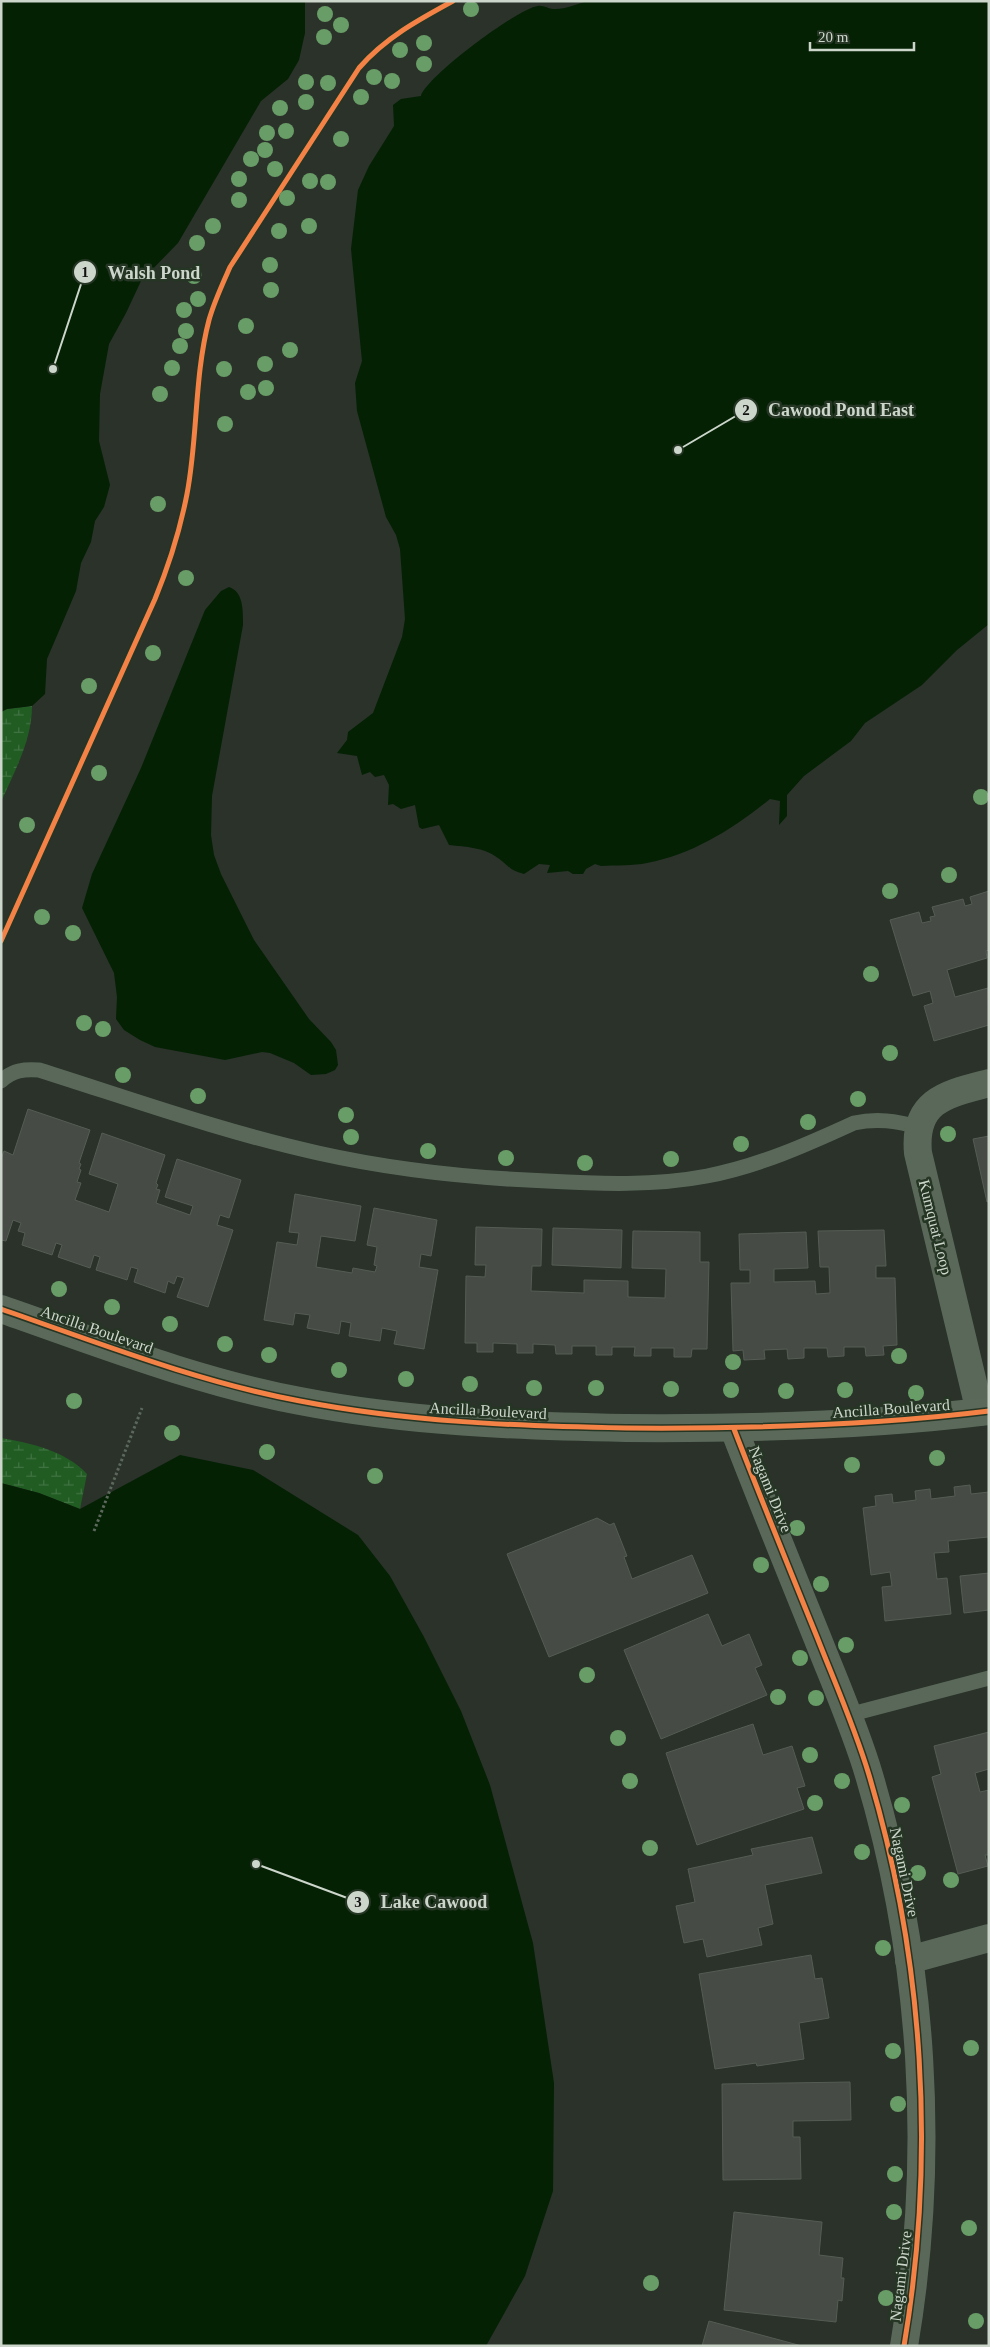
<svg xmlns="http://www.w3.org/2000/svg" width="990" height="2347" font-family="'Times New Roman',serif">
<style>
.wetland{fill:url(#wetland-marsh)}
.water{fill:#042104}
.building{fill:#464c45;stroke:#555c54}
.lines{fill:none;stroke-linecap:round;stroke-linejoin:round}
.path{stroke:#5d685c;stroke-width:3;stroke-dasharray:2.5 2.5;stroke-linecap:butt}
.lane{stroke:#5a6859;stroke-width:15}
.street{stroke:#5a6859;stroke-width:28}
.secondary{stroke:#5a6959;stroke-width:28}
.cycleway-casing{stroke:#263625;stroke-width:8}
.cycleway{stroke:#f48246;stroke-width:5}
.tree{fill:#699d67}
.labels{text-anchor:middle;stroke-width:5;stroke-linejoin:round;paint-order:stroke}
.street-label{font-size:16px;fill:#ccd6cb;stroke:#263625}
.leader{fill:none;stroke:#ccd6cb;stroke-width:2}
.callout-dot{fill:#ccd6cb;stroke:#263625;stroke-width:2}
.mark-label{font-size:15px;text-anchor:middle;font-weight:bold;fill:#111}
.callout-label{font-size:18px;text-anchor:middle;font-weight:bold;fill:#ccd6cb;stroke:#263625;stroke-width:5;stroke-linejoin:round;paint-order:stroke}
</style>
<defs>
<pattern id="wetland-marsh" width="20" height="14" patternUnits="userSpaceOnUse" patternTransform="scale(1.25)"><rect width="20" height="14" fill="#215c23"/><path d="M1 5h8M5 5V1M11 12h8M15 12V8" fill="none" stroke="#407342"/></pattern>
</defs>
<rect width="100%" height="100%" fill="#2a3229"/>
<!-- wetland -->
<g class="wetland">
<path d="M32,706C32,740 15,770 1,802V712L7,709Z"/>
<path d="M1,1438C31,1443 66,1451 87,1474L80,1509L39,1493L1,1483Z"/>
</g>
<!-- water -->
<g class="water">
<path d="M1,1H305V33L299,60L288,79L261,101L178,243L141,281L126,313L109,344L100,394L99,441L110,485L104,507L95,521L91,542L81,563L76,591L47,659L45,694L32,706L7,709L1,712Z"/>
<path d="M587,1H989V624L957,650L922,685L865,723L851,741L804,776L787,795V816L779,825L780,801L770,799C734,828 694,854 647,863C633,866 616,865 601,866L595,864L586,869L583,874H573L568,871L547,873L550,865L539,864L524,874C509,870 509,866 498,858C483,847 466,847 449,845L439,825L422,829L419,827L415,805L401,809L393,804L388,805L389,785L384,775L375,777L370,772L362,775L357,756L337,753L347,740L348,732L373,713L402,637L405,619L400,549L396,535L386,517L357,411L355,383L362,361L351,249L358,190L369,166L394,126L393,105L401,99L421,96C426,77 518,8 538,6C543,5 549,9 553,9C564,10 577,4 587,1Z"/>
<path d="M229,587C244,592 243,612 243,625L212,796L211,835L214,855L221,874L254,940L309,1019L331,1042L336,1050L338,1065L335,1070L326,1074L311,1075L294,1063L270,1053L262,1052L225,1060L155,1047L140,1040L124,1030L116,1019L117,997L114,973L82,908L92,874L141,768L205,610L221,591Z"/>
<path d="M180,1455L253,1470L358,1535L390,1576L424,1637L461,1711L490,1785L533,1943L554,2083L553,2191L525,2276L486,2346H1V1483L39,1493L80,1509Z"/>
</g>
<!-- building -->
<g class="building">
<path d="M989,891V950L986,951L987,958L947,970L955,997L988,988L989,1025L934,1041L924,1006L933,1003L930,991L913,996L890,920L919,912L922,923L931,921L930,917L935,916L932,907L963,899L965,906L972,904L970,897Z"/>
<path d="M28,1109L90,1130L79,1163L81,1164L79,1169L81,1170L77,1182L81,1183L75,1200L109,1212L118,1184L89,1174L102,1133L165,1155L156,1183L158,1185L156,1189L160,1190L156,1203L190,1215L193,1206L165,1197L177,1159L241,1180L229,1218L220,1215L217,1225L233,1230L208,1307L177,1297L184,1278L177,1276L174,1284L168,1281L165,1293L134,1282L138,1269L131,1267L127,1280L96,1270L100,1257L94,1255L90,1268L58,1257L62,1245L56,1243L52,1255L22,1245L25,1233L18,1231L21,1223L13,1220L6,1241L1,1240V1159L4,1151L13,1155Z"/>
<path d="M989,1136V1201L987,1202L973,1139Z"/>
<path d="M295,1194L361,1206L355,1241L321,1236L316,1267L352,1273L353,1268L375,1272L377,1266L374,1265L377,1247L367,1245L374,1208L437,1220L431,1256L421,1254L419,1267L438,1270L424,1349L394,1344L397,1331L382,1328L380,1341L349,1336L351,1323L341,1321L339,1334L307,1328L310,1315L295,1313L293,1325L264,1320L277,1242L297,1245L299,1233L289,1232Z"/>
<path d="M476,1227L542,1229L541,1266H532L531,1291L584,1293V1280L628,1281V1297L665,1298L666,1269L632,1268L633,1231L700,1232V1262H709L707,1349H692L691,1357H674V1348H651V1356H634L635,1347H612V1355H596V1346H572V1354H556L555,1345L533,1344V1353H517V1344L493,1343V1352H477V1343H465L466,1276L485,1277L486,1265H475Z"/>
<path d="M553,1228L622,1230L621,1268L552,1265Z"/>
<path d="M884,1230L886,1266H876V1278H895L897,1345L883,1346L884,1355L866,1356L865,1347H844V1356L828,1357L827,1348H804V1358L788,1359L787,1349L764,1350L765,1359L744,1360L743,1350L733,1351L731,1283H750V1270H740L739,1234L806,1232L808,1268L774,1269V1282L815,1281L816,1294L830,1293L829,1267H820L818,1231Z"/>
<path d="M970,1485L971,1494L989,1492V1541L988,1537L948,1541L949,1552L934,1553L937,1579L947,1578L951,1614L885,1621L882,1587L892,1586L890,1572L871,1575L863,1508L876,1506L875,1496L892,1494L893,1503L916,1500L915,1491L930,1489L931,1499L955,1496L954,1487Z"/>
<path d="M597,1518L610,1525L614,1523L627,1556L624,1557L632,1579L692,1555L708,1593L549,1657L507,1554Z"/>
<path d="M989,1573V1610L964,1613L960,1576Z"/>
<path d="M708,1614L722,1646L749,1634L762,1665L755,1668L767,1695L661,1739L624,1650Z"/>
<path d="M753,1724L763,1755L792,1746L805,1786L797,1788L804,1809L697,1845L666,1753Z"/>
<path d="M989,1732V1769L975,1773L980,1792L989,1790V1855H985L988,1866L958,1874L932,1777L941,1774L934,1746Z"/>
<path d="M812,1837L822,1873L765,1885L773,1924L758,1928L762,1945L707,1957L703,1939L684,1943L676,1906L695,1902L688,1869L753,1855L751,1849Z"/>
<path d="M811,1955L815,1979L822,1978L829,2018L799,2023L804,2059L757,2066L756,2063L715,2069L699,1974Z"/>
<path d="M850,2082L851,2120L793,2121V2137H800L801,2179L723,2180L722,2084Z"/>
<path d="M734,2212L822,2222L819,2255L843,2258L841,2278H844L842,2301L838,2300L836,2322L724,2310Z"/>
<path d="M709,2321L802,2346H702Z"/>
</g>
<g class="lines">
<!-- path -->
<path class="path" d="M94,1531L142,1408"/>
<!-- lane -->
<g class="lane">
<path d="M1,1081C13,1070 24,1069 39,1070C131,1099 223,1132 318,1153C394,1170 470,1178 547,1181C600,1184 655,1186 707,1176C759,1166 806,1145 854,1123C877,1118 896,1121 919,1127"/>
<path d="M848,1715L989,1678"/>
</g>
<!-- street -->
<g class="street">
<path d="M980,1412L918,1153C913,1100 947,1094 989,1083"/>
<path d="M734,1429C761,1499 789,1568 817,1637C835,1683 855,1728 869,1775C924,1959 936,2157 904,2346"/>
<path d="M909,1960L989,1938"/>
</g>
<!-- secondary -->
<path class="secondary" d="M1,1309C99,1343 198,1382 300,1401C408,1422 517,1426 626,1428C748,1429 868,1426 989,1411"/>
<defs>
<g id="cycleway">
<path d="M1,941L155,599C169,565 180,530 187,494C198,437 194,377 209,320C214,302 222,285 230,267L359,68C385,38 418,20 453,1"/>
<path d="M1,1309C99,1343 198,1382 300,1401C408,1422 517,1426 626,1428C748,1429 868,1426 989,1411"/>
<path d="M734,1429C761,1499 789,1568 817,1637C835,1683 855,1728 869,1775C924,1959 936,2157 904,2346"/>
</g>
</defs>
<!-- cycleway casing -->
<use href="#cycleway" class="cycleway-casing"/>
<!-- cycleway -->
<use href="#cycleway" class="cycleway"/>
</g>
<!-- trees -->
<g class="tree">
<circle cx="471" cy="9" r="8"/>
<circle cx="325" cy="14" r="8"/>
<circle cx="341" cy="25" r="8"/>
<circle cx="324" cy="37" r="8"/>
<circle cx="424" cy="43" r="8"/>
<circle cx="400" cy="50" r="8"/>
<circle cx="424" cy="64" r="8"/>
<circle cx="374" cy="77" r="8"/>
<circle cx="392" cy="81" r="8"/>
<circle cx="306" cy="82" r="8"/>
<circle cx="328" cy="83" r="8"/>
<circle cx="361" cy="97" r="8"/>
<circle cx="306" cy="102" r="8"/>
<circle cx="280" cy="108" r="8"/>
<circle cx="286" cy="131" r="8"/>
<circle cx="267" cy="133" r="8"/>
<circle cx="341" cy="139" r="8"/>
<circle cx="265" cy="150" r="8"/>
<circle cx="251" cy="159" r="8"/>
<circle cx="275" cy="169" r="8"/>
<circle cx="239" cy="179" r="8"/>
<circle cx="310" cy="181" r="8"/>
<circle cx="328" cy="182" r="8"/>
<circle cx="287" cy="198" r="8"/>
<circle cx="239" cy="200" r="8"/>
<circle cx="213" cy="226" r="8"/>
<circle cx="309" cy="226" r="8"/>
<circle cx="279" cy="231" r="8"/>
<circle cx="197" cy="243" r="8"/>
<circle cx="270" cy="265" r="8"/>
<circle cx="194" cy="276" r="8"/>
<circle cx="271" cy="290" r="8"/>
<circle cx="198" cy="299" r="8"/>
<circle cx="184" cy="310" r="8"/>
<circle cx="246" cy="326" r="8"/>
<circle cx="186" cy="331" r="8"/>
<circle cx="180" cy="346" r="8"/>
<circle cx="290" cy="350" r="8"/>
<circle cx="265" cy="364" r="8"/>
<circle cx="172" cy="368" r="8"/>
<circle cx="224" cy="369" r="8"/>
<circle cx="266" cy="388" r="8"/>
<circle cx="248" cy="392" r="8"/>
<circle cx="160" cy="394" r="8"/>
<circle cx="225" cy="424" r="8"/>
<circle cx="158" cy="504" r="8"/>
<circle cx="186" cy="578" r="8"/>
<circle cx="153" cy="653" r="8"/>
<circle cx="89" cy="686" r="8"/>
<circle cx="99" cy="773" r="8"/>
<circle cx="981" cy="797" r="8"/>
<circle cx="27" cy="825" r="8"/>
<circle cx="949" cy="875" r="8"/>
<circle cx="890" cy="891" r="8"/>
<circle cx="42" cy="917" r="8"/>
<circle cx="73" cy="933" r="8"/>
<circle cx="871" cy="974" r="8"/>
<circle cx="84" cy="1023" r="8"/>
<circle cx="103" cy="1029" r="8"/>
<circle cx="890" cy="1053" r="8"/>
<circle cx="123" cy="1075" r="8"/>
<circle cx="198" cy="1096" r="8"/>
<circle cx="858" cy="1099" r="8"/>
<circle cx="346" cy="1115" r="8"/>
<circle cx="808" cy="1122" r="8"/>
<circle cx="948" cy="1134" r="8"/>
<circle cx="351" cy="1137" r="8"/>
<circle cx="741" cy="1144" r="8"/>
<circle cx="428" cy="1151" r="8"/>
<circle cx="506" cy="1158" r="8"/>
<circle cx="671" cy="1159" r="8"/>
<circle cx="585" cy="1163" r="8"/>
<circle cx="59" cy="1289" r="8"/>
<circle cx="112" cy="1307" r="8"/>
<circle cx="170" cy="1324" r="8"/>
<circle cx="225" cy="1344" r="8"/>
<circle cx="269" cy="1355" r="8"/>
<circle cx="899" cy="1356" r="8"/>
<circle cx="733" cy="1362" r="8"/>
<circle cx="339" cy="1370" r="8"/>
<circle cx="406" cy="1379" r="8"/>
<circle cx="470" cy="1384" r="8"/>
<circle cx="534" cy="1388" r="8"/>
<circle cx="596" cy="1388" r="8"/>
<circle cx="671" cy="1389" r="8"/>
<circle cx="731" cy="1390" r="8"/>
<circle cx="845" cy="1390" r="8"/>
<circle cx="786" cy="1391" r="8"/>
<circle cx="916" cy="1393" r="8"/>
<circle cx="74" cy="1401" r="8"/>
<circle cx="172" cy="1433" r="8"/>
<circle cx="267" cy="1452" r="8"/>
<circle cx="937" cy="1458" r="8"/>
<circle cx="852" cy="1465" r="8"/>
<circle cx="375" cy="1476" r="8"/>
<circle cx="797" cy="1528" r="8"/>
<circle cx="761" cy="1565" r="8"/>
<circle cx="821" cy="1584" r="8"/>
<circle cx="846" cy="1645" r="8"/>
<circle cx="800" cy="1658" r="8"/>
<circle cx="587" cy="1675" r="8"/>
<circle cx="778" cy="1697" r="8"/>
<circle cx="816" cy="1698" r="8"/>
<circle cx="618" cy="1738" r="8"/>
<circle cx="810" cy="1755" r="8"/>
<circle cx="630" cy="1781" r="8"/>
<circle cx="842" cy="1781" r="8"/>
<circle cx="815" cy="1803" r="8"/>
<circle cx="902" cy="1805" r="8"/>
<circle cx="650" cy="1848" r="8"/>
<circle cx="862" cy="1852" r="8"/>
<circle cx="918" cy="1873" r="8"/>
<circle cx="951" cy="1880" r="8"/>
<circle cx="883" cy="1948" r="8"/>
<circle cx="971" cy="2048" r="8"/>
<circle cx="893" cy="2051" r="8"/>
<circle cx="898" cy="2104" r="8"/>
<circle cx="895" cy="2174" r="8"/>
<circle cx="894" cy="2212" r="8"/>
<circle cx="969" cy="2228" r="8"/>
<circle cx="651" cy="2283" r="8"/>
<circle cx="886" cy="2298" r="8"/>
<circle cx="976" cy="2321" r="8"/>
</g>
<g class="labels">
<!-- street labels -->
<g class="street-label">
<text transform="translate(936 1227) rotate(76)" y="6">Kumquat Loop</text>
<text transform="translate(97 1329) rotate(19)" y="6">Ancilla Boulevard</text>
<text transform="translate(891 1408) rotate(-4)" y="6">Ancilla Boulevard</text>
<text transform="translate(488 1410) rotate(3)" y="6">Ancilla Boulevard</text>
<text transform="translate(771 1489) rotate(68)" y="6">Nagami Drive</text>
<text transform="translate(905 1872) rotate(78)" y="6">Nagami Drive</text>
<text transform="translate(900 2276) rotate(-83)" y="6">Nagami Drive</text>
</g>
</g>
<!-- callouts -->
<path class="leader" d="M53 369L85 272M678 450L746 410M256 1864L358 1902"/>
<g class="callout-dot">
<circle cx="53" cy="369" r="5"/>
<circle cx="678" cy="450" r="5"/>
<circle cx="256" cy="1864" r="5"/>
<circle cx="85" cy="272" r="12"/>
<circle cx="746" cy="410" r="12"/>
<circle cx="358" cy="1902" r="12"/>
</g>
<g class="mark-label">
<text x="85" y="277">1</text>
<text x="746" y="415">2</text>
<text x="358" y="1907">3</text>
</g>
<g class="callout-label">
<text x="154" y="279">Walsh Pond</text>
<text x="841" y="416">Cawood Pond East</text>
<text x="434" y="1908">Lake Cawood</text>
</g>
<!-- border -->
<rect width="990" height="2347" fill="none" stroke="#ccd6cb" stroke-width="5"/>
<!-- scale -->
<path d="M810 42v8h104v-8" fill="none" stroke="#ccd6cb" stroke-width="2.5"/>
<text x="818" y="42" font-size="15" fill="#ccd6cb" stroke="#263625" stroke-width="4" paint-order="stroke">20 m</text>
</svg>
